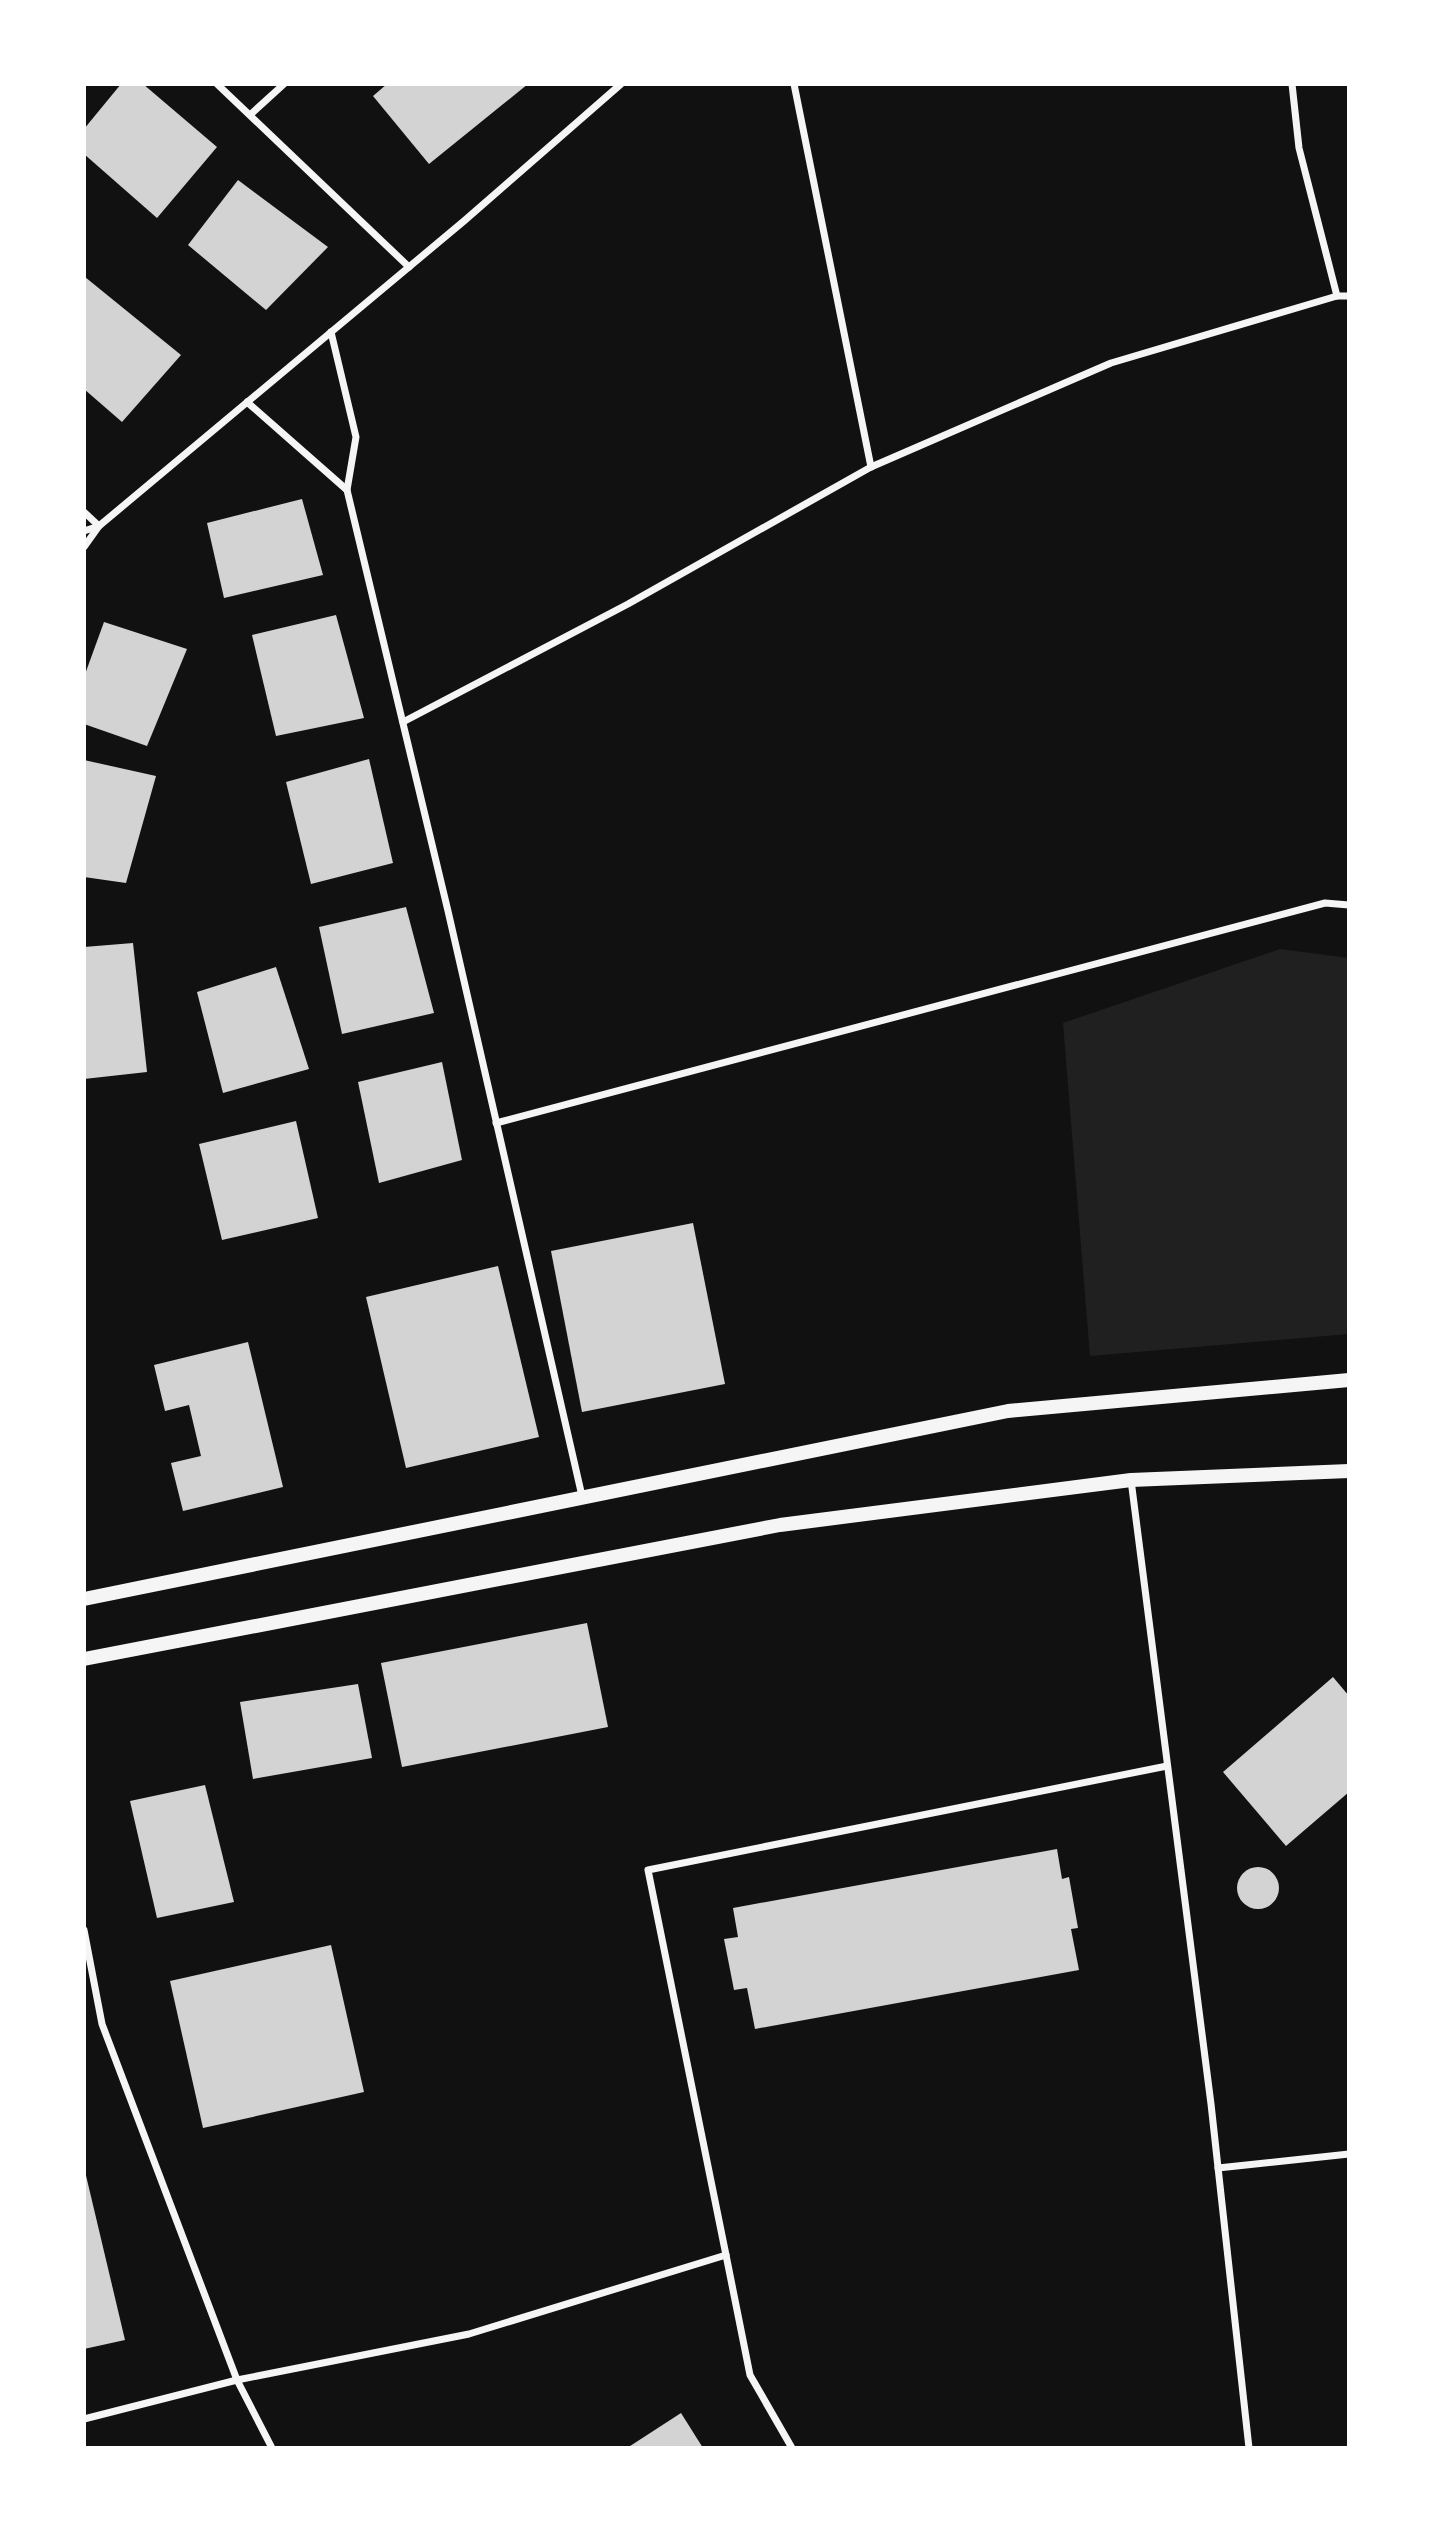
<svg xmlns="http://www.w3.org/2000/svg" width="1433" height="2532" font-family="'Archivo Narrow',sans-serif">
<style>
.green{fill:#202020}
.building{fill:#d3d3d3}
.lines{fill:none;stroke-linecap:round;stroke-linejoin:round}
.minor{stroke:#f5f5f5;stroke-width:7}
.secondary{stroke:#f5f5f5;stroke-width:14}
</style>
<rect width="100%" height="100%" fill="#111"/>
<!-- green -->
<path class="green" d="M1280,949L1349,958V1334L1090,1356L1063,1023Z"/>
<!-- building -->
<g class="building">
<path d="M121,84H143L217,147L157,218L84,154V129Z"/>
<path d="M387,84H528L429,164L373,96Z"/>
<path d="M238,180L328,247L266,310L188,245Z"/>
<path d="M85,277L181,355L122,422L84,389Z"/>
<path d="M302,499L323,575L224,598L207,523Z"/>
<path d="M336,615L364,718L276,736L252,635Z"/>
<path d="M104,622L187,649L147,746L84,724V677Z"/>
<path d="M369,759L393,863L311,884L286,782Z"/>
<path d="M84,760L156,776L126,883L84,877Z"/>
<path d="M406,907L434,1013L342,1034L319,927Z"/>
<path d="M133,943L147,1072L84,1079V947Z"/>
<path d="M276,967L309,1069L223,1093L197,992Z"/>
<path d="M442,1062L462,1160L379,1183L358,1082Z"/>
<path d="M296,1121L318,1218L222,1240L199,1144Z"/>
<path d="M693,1223L725,1384L582,1412L551,1251Z"/>
<path d="M498,1266L539,1437L406,1468L366,1297Z"/>
<path d="M248,1342L283,1487L183,1511L171,1463L201,1456L189,1405L165,1411L154,1365Z"/>
<path d="M587,1623L608,1727L402,1767L381,1663Z"/>
<path d="M1333,1677L1349,1696V1792L1286,1846L1223,1772Z"/>
<path d="M358,1684L372,1758L253,1779L240,1702Z"/>
<path d="M205,1785L234,1902L157,1918L130,1801Z"/>
<path d="M1057,1849L1062,1879L1069,1877L1078,1928L1071,1929L1079,1970L755,2029L747,1988L734,1990L724,1939L738,1937L733,1908Z"/>
<circle cx="1258" cy="1888" r="21"/>
<path d="M331,1945L364,2092L203,2128L170,1981Z"/>
<path d="M84,2167L125,2340L84,2349Z"/>
<path d="M681,2413L703,2448H627Z"/>
</g>
<g class="lines">
<!-- minor -->
<g class="minor">
<path d="M217,84L409,267"/>
<path d="M794,84L871,467"/>
<path d="M1292,84L1299,148L1337,296"/>
<path d="M251,114L284,84"/>
<path d="M331,332L356,437L347,490"/>
<path d="M247,402L347,490L448,911L582,1496"/>
<path d="M84,512L99,526L84,531"/>
<path d="M84,547L99,526L464,221L621,84"/>
<path d="M403,722L628,604L871,467L1111,363L1337,296H1349"/>
<path d="M496,1123L1325,903L1349,905"/>
<path d="M1131,1480L1211,2104L1249,2448"/>
<path d="M84,1930L102,2024L237,2380L272,2448"/>
<path d="M1218,2168L1349,2154"/>
<path d="M726,2255L750,2375L792,2448"/>
<path d="M84,2419L237,2380L469,2334L726,2255L648,1870L1167,1766"/>
</g>
<!-- secondary -->
<g class="secondary">
<path d="M84,1599L1008,1411L1349,1380"/>
<path d="M84,1659L780,1525L1131,1480L1349,1471"/>
</g>
</g>
<!-- border -->
<rect width="1433" height="2532" fill="none" stroke="#ffffff" stroke-width="172"/>
</svg>
